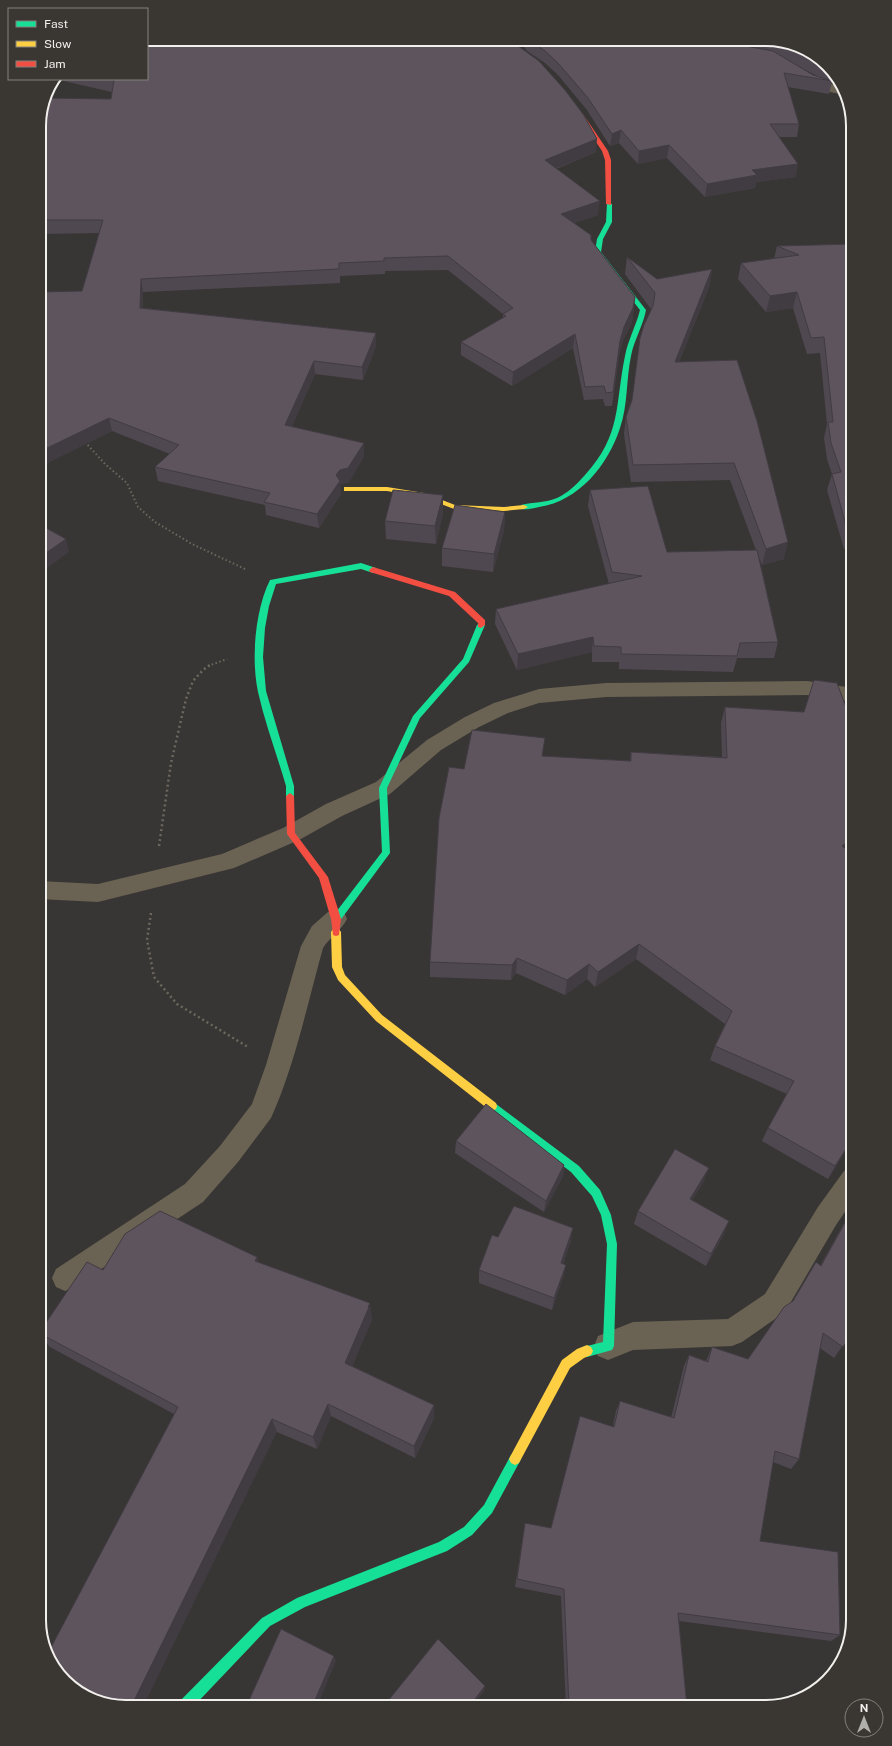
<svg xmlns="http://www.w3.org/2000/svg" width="892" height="1746" font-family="'Public Sans',sans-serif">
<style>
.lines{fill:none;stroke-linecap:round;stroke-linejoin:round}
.path-far1{stroke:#6d685e;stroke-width:2;stroke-dasharray:1.5 2.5;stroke-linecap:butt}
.path{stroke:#6d685e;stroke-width:2.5;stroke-dasharray:2 3;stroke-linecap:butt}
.lane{fill:#6a6353;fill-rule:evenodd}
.street{fill:#6a6353;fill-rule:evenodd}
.fast{fill:#16e098;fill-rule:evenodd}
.slow{fill:#ffcf43;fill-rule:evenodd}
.jam{fill:#f24e42;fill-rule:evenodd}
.wall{fill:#504851;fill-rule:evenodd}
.shaded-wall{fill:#413b42}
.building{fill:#5d545e;stroke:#413b42}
.rim{fill:none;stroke:#f2f0ed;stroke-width:2}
</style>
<rect width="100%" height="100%" fill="#383634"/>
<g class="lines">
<!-- path-far1 -->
<g class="path-far1">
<path d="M85,442L105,464L127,483L138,507L155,522L192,544L245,569"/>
<path d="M208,666L227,659"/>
</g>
<!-- path -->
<g class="path">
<path d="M159,846L171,763L186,699L193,681L203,670L210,665"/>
<path d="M151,913L147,940L154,977L177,1004L248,1047"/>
</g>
<!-- lane -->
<path class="lane" d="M336,910L344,912L347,919C341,931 330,937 323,948C307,1005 295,1065 271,1118L238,1162L203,1202L74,1287L65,1291L56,1287L52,1278L56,1269L185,1184L220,1146L252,1104L266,1065L301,946L312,926L328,912Z"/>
<!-- street -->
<g class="street">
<path d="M803,72L828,83L842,87L847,94C835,95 803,86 797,76L798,73Z"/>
<path d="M807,681L853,688V702L807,695L606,697L539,703L508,713L479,727L441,750L390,794L342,816L299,840L234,868L98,902L39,899V881L98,884L222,854L283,828L326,804L376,782L427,740L465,717L494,703L539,689L606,683Z"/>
<path d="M853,1167V1200L836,1225L785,1312L742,1342L732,1346L633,1350L608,1360L598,1356L594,1346L598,1336L633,1322L728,1319L765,1294L818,1207L844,1171Z"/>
</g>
<!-- fast -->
<g class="fast">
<path d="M607,203L612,204V222L603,239L601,252L646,310C643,326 634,340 631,356C626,380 628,405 620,428C608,465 579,501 539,507C534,508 527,510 521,509V505C533,502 546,503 557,498C568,493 577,484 585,475C622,435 615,404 625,356C628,340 636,326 640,310L595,252L597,239L606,222Z"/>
<path d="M361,563L376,568L377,570L373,573L361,569L276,584L269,606L265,628L263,657L266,691L294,786V796L290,799L286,796V786C277,755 265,723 258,692C251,659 255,610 270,580Z"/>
<path d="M481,622L485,625L469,662L420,718L387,788L390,853L339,922H333L331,919L333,916L382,852L379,788L413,716L463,659L477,625Z"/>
<path d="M492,1101L579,1166L600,1190L611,1215L617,1244L614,1346L612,1350L587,1357L583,1355L581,1351L583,1347L603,1342L607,1244L601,1215L592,1196L571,1172L488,1109L487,1106L488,1103Z"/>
<path d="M515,1453L519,1455L521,1459L519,1463L492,1513L472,1535L447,1551L305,1607L270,1626L193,1707H178L179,1702L262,1618L297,1598L439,1542L464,1527L484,1505L511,1455Z"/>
</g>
<!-- slow -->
<g class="slow">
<path d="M344,487H387L424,493L455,505L504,507L524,505L528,507L524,509L504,511L454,509L423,497L387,491H344Z"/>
<path d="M336,928L339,929L341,932L342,967L345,975L382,1015L496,1103L497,1106L496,1109L492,1111L488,1109L376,1021L338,980L332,967L331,932L333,929Z"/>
<path d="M587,1345L591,1347L593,1351L591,1355L584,1358L570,1368L519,1463L515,1465L511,1463L509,1459L511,1455L562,1360L577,1349Z"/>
</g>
<!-- jam -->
<g class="jam">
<path d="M581,113L583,114L608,151L611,160V205L606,204L605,160L602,151L578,115Z"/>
<path d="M373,567L455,592L485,620V625L481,628L478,627V623L449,596L370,572L369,570Z"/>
<path d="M290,793L294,796L295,833L328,877L341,919L339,935L336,936L333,935L331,919L319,878L287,834L286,796Z"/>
</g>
</g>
<!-- wall -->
<g class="wall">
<path d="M519,39H772L819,57L840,85L832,82L829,94L788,87L799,124L797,137H779L796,177L756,182L755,188L705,197L667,158L638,164L619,143L610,146L587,110L558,75L545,63L527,51ZM798,66L817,76L813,75Z"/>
<path d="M55,79H147L596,152L556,169L598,215L574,223L591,240L635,297L632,322L623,340L619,355L612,406H605L603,399L584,400L573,348L512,386L461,355V342L503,318V314L448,270L385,271V274L340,276V283L143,292V308L376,333V346L363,380L315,374L292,426L364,456L349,482L341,484H340L341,494L319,528L266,515L265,505L158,481L155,467L170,454L112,431L39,467L82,291L99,233L41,234L39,238V121L111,99L112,92Z"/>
<path d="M840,85L846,93L847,97L838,96Z"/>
<path d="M853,244V562L849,549H844L827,490L832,474L827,459L824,438L827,424L820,353L807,354L793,308L766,312L738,279L741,263L774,259L777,246Z"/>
<path d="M627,257L657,279L710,285L679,362L737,360L784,559L762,565L759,556L778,642L774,658H737L733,672L619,669V662H592V652L517,670L495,624L496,609L609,584L588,506L590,490L667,552L756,550L730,480L631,482L624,434L626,417L632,400L651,309L625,274Z"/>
<path d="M505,512L504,530L493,572L442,566V548Z"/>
<path d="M443,513L436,544L386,539L385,521Z"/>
<path d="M725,707L853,726V850L850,852L853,854V1139L828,1179L762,1141L768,1128L787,1094L710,1060L715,1046L725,1024L636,959L595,987L587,979L565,995L516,973L511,980L430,977V962L464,769L543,756L630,761L631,752L722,757L721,723Z"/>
<path d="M456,1141L564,1165L563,1176L544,1212L455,1153Z"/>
<path d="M704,1181L692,1200L724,1234L706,1266L634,1224L638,1211Z"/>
<path d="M853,1207V1331L834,1358L820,1348L799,1459L791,1469L773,1462L760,1541L840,1635L831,1641L679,1621L687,1707H566L561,1596L515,1587L525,1523L551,1528L613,1426L616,1411L620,1401L671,1418L684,1366L689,1355L706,1361L712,1347L748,1359L820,1266Z"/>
<path d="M498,1237L571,1240L563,1264L566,1265L563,1277L552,1310L479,1283V1270Z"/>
<path d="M257,1257L258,1262L372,1318L371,1322L352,1366L434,1405V1418L415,1458L331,1416L317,1449L277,1432L174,1414L50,1347L39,1333L103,1270Z"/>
</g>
<!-- shaded-wall -->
<g class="shaded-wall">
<path d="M621,130L619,143L610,146L612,134Z"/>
<path d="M597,139L596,152L544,173L545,160Z"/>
<path d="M669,145L667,158L638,164L639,151Z"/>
<path d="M798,164L796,177L756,182L755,188L705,197L707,184L752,170Z"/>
<path d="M600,201L598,215L561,227V214Z"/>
<path d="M39,228L41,234L39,238Z"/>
<path d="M712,269L710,285L672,379L675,362Z"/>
<path d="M141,279L143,292V321L140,308Z"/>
<path d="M797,292L793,308L766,312L770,296Z"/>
<path d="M635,297L632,322L623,340L619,355L612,406L620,341L624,327Z"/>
<path d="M376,333V346L363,380L362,367Z"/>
<path d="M575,334L573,348L512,386L513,372Z"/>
<path d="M314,361L315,374L287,438L285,425Z"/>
<path d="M109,418L112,431L39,467V452Z"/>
<path d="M364,443V456L349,482L341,484H340L341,494L319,528L317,514L336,475Z"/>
<path d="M443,495V513L436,544L435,526Z"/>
<path d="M505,512L504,530L493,572L494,554Z"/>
<path d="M66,539L69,552L39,574V558Z"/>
<path d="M788,542L784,559L762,565L766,549Z"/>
<path d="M593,637L592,652L517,670L518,654Z"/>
<path d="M545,738L543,754L540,772L542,756Z"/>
<path d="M853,838V850L836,862L842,846Z"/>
<path d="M639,944L636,959L595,987L598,972Z"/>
<path d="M517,958L516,973L511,980L512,965Z"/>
<path d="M589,964L587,979L565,995L567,980Z"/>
<path d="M853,1138V1139L828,1179L835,1166Z"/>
<path d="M564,1165L563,1176L544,1212L546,1201Z"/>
<path d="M709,1168L704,1181L685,1212L690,1199Z"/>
<path d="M729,1221L724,1234L706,1266L711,1254Z"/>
<path d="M573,1228L571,1240L559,1275L561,1263Z"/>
<path d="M257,1257L261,1273L255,1261Z"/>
<path d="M566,1265L563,1277L552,1310L554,1298Z"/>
<path d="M370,1303L372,1318L371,1322L348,1376L345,1363Z"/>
<path d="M328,1404L331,1416L317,1449L313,1437Z"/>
<path d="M434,1405V1418L415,1458L414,1446Z"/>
<path d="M272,1419L277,1432L143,1707H131Z"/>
<path d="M334,1656L336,1661L317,1707H312Z"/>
<path d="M485,1686L484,1691L472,1707H469Z"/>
</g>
<!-- building -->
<g class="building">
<path d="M147,39H511L514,43L539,61L565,90L583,114L597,139L545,160L600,201L561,214L591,235V240L635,297L633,308L624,327L620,341L613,392L606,393L604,386L585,387L575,334L513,372L461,342L506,316L503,314L513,308L448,256L384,258V261L339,263V269L141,279L140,308L376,333L362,367L314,361L285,425L364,443L348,468L340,470L336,475L340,481L317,514L264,502L270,493L155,467L179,445L109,418L39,452V292L82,291L103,220H39V121L45,98L111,99L114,80L109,79H147Z"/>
<path d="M528,39H687L740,45L773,51L813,75L832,81L784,73L799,124H770L798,164L752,170L757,175L707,184L669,145L639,151L621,130L612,134L588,98L558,63L545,51Z"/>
<path d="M780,42L819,57L826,67L824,66Z"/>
<path d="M853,244V533H848L832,474L841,472L831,443L828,422H833L824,337L811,338L797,292L770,296L741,263L799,255L777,246Z"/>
<path d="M627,257L657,279L712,269L675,362L737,360L757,421L788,542L766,549L734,463L633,465L626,417L632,400L640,338L644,325L653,306L655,293Z"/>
<path d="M648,486L667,552L757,550L778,642L740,643L737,656L621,654V647L594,646L593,637L518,654L496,609L642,576L612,572L590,490Z"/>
<path d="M393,490L443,495L435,526L385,521Z"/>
<path d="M455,505L505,512L494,554L442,548Z"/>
<path d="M39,524L66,539L39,558Z"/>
<path d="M814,680L837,683L853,726V838L842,846L853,854V1138L835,1166L768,1128L794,1081L715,1046L732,1011L639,944L598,972L589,964L567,980L517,958L512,965L430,962L439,818L449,767L464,769L472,730L545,738L542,756L631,761V752L727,758L725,707L804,712Z"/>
<path d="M486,1104L564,1165L546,1201L456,1141Z"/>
<path d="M675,1149L709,1168L690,1199L729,1221L711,1254L638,1211Z"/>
<path d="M514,1206L573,1228L561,1263L566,1265L554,1298L479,1270L492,1235L498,1237Z"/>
<path d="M853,1208V1331L843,1347L823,1333L799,1459L775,1451L760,1541L838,1552L840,1635L678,1613L687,1707H569L564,1589L517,1579L525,1523L551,1528L580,1416L614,1427L620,1401L674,1418L689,1355L708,1362L712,1347L748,1359L784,1307L793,1301L816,1262L821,1266Z"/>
<path d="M160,1211L257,1257L255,1261L370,1303L368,1307H369L345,1363L434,1405L414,1446L328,1404L313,1437L272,1419L131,1707H121L73,1689L47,1655L178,1407L39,1333L87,1262L103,1270L125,1234Z"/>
<path d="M281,1629L334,1656L312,1707H246Z"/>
<path d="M438,1639L485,1686L469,1707H383Z"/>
</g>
<!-- crop -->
<path d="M0 0H892V1746H0ZM126 46H766A80 80 0 0 1 846 126V1620A80 80 0 0 1 766 1700H126A80 80 0 0 1 46 1620V126A80 80 0 0 1 126 46Z" fill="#3a3732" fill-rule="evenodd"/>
<path class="rim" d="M126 46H766A80 80 0 0 1 846 126V1620A80 80 0 0 1 766 1700H126A80 80 0 0 1 46 1620V126A80 80 0 0 1 126 46Z"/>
<!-- legend -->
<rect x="8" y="8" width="140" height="72" fill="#3a3732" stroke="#84817d"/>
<rect x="16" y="21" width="20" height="6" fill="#16e098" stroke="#84817d"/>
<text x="44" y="28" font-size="12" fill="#f2f0ed">Fast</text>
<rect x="16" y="41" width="20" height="6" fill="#ffcf43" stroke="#84817d"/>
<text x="44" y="48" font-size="12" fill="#f2f0ed">Slow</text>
<rect x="16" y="61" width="20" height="6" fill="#f24e42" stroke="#84817d"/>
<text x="44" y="68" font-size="12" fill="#f2f0ed">Jam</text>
<!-- north arrow -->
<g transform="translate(864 1718)"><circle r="19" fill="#3a3732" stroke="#84817d"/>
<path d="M0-3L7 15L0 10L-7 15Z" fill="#b1afac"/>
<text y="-6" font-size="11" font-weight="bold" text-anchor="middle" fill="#f2f0ed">N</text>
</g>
</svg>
